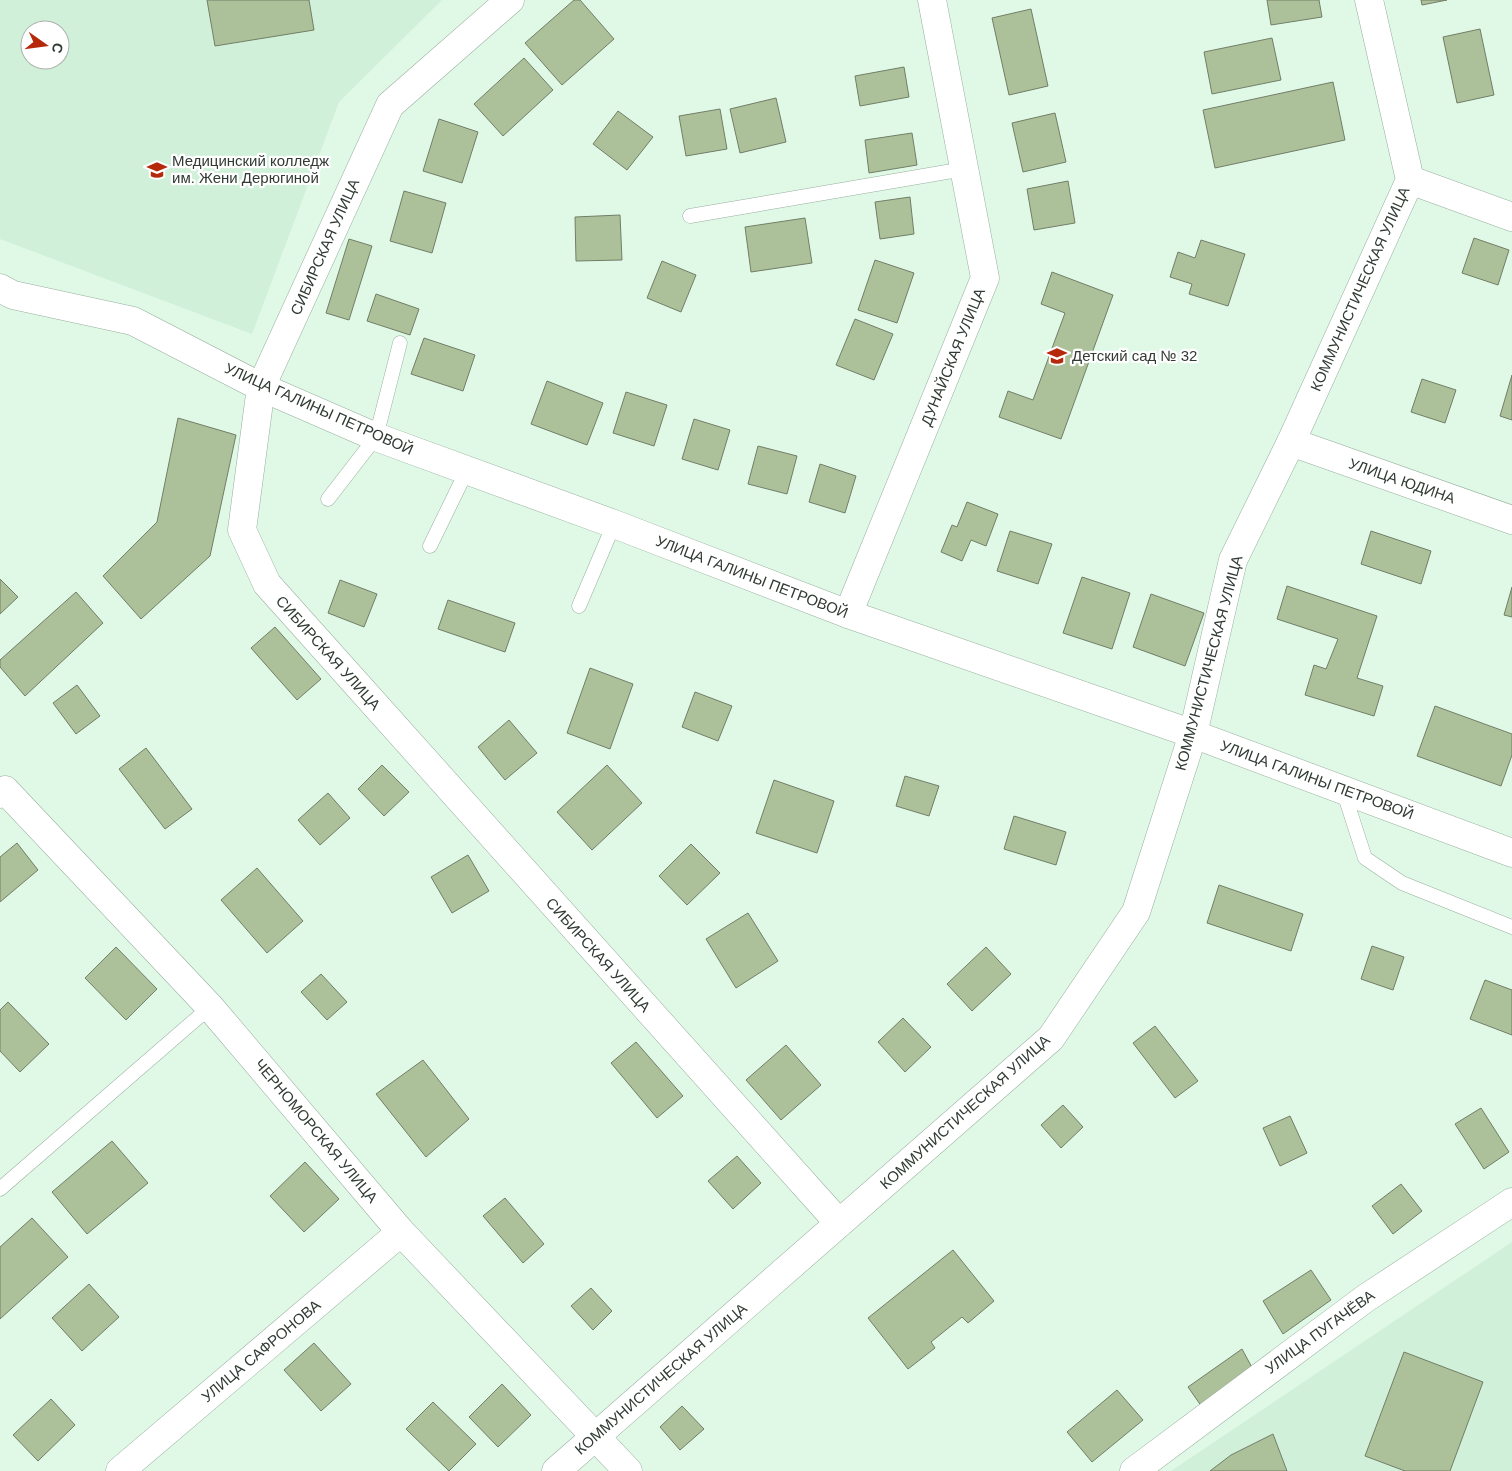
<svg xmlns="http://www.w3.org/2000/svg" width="1512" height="1471" font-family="Arial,sans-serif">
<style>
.built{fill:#d0f0d9;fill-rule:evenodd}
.building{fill:#acc199;stroke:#727e67}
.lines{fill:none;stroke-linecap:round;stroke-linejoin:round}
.lane-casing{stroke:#98af9e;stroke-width:15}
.street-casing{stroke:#98af9e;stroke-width:29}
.lane{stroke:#fff;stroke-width:14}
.street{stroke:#fff;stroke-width:28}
.labels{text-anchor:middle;stroke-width:4.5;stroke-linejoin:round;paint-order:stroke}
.poi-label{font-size:15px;fill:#313b34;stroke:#fff;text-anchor:start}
.street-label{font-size:15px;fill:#313b34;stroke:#fff}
</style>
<rect width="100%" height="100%" fill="#e0f9e7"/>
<!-- built -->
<g class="built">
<path d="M0,0H442L339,102L252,334L0,239ZM30,30H60V60H30Z"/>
<path d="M1512,1242V1471H1171Z"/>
</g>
<!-- building -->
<g class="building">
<path d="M207,0H309L314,30L215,46Z"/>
<path d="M574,0H580L614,39L562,85L525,43Z"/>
<path d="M1267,0H1319L1322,17L1271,25Z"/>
<path d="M1421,0H1447L1422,5Z"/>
<path d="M1031,9L1048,86L1009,95L992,18Z"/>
<path d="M1480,29L1494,95L1457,103L1443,37Z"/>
<path d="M1272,38L1281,80L1212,94L1204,52Z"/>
<path d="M524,58L553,90L503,136L474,104Z"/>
<path d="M904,67L909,97L860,106L855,76Z"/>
<path d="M1333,82L1345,140L1215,168L1203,110Z"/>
<path d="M776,98L786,142L740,153L730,109Z"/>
<path d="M720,109L727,149L686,156L679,116Z"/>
<path d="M618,111L653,137L627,170L593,144Z"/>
<path d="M1055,113L1066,162L1023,172L1012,123Z"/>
<path d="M439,119L478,132L462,183L423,171Z"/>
<path d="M912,133L917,165L869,173L865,140Z"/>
<path d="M1068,181L1075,223L1034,230L1027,189Z"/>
<path d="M404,191L446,203L432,253L390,241Z"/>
<path d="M910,197L914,234L880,239L875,202Z"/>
<path d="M620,215L622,260L576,261L575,217Z"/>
<path d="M805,218L812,263L751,272L745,227Z"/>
<path d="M1474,238L1509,250L1498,285L1462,273Z"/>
<path d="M349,239L372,246L349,320L326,313Z"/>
<path d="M1201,240L1245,254L1228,306L1189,294L1192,284L1170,277L1178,252L1195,258Z"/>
<path d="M875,260L914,273L897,323L858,310Z"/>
<path d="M662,261L696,275L681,312L647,298Z"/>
<path d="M1052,272L1113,295L1061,439L999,417L1008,391L1033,400L1065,313L1041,304Z"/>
<path d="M376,294L419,309L410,335L367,321Z"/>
<path d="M855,319L893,334L874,380L836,365Z"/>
<path d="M424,338L475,355L463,391L411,374Z"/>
<path d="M1512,375V420L1500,416Z"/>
<path d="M1422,379L1456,390L1445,423L1411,412Z"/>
<path d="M547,381L603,403L587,445L531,424Z"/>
<path d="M626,392L667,405L654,446L613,433Z"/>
<path d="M178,418L236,435L210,556L141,619L103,576L157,522Z"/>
<path d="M694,419L730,430L718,470L682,459Z"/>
<path d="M758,446L797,456L787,494L748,484Z"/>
<path d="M820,464L856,476L845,513L809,502Z"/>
<path d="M967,502L998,514L986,546L971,540L962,561L941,552L952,525L957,527Z"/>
<path d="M1010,531L1052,544L1038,584L997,571Z"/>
<path d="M1371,531L1431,551L1421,584L1361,564Z"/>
<path d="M1082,577L1130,593L1112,649L1063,633Z"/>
<path d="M0,579L18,597L0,614Z"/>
<path d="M340,580L377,594L364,627L328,613Z"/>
<path d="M1287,586L1377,616L1357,678L1383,686L1374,716L1305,695L1314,665L1326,669L1338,639L1277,619Z"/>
<path d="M1512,587V617L1504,615Z"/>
<path d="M76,592L103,623L25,696L0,667V660Z"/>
<path d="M1151,594L1204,613L1185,666L1133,647Z"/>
<path d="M448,600L515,623L505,652L438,629Z"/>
<path d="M275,627L321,679L297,700L251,648Z"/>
<path d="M590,668L633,684L610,749L567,733Z"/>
<path d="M77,685L100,716L76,734L53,703Z"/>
<path d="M695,692L732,706L718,741L682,727Z"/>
<path d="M1435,706L1512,734V755L1501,786L1417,756Z"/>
<path d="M509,720L537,753L505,780L478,747Z"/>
<path d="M146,748L192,809L165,829L119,769Z"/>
<path d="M382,765L409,792L384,816L358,789Z"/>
<path d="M607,765L642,803L592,850L557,812Z"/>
<path d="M905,776L939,786L929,816L896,806Z"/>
<path d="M774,780L834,801L817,853L756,833Z"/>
<path d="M328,793L350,818L320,845L298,820Z"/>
<path d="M1014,816L1066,832L1056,865L1004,849Z"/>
<path d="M17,843L38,870L0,902V857Z"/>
<path d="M691,844L720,873L687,905L659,876Z"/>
<path d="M468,855L489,891L452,913L431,877Z"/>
<path d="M257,868L303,921L267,953L221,900Z"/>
<path d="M1219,885L1303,914L1291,951L1207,923Z"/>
<path d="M748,913L778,961L736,988L706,939Z"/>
<path d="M1372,946L1404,957L1393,990L1361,979Z"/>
<path d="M116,947L157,989L126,1020L85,978Z"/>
<path d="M986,947L1011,974L972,1011L947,984Z"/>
<path d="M321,974L347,1002L327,1020L301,992Z"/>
<path d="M1485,980L1512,990V1035L1470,1019Z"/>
<path d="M8,1002L49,1044L20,1072L0,1051V1010Z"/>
<path d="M903,1018L931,1047L905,1072L878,1042Z"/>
<path d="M1155,1026L1198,1081L1175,1098L1133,1043Z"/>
<path d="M636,1042L683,1096L657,1118L611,1063Z"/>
<path d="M786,1045L821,1085L781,1120L746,1080Z"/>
<path d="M423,1060L469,1119L426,1157L376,1094Z"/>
<path d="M1063,1105L1083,1127L1061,1148L1041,1125Z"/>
<path d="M1481,1108L1509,1152L1484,1169L1455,1124Z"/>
<path d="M1290,1116L1307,1153L1280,1166L1263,1128Z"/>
<path d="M112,1141L148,1183L87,1234L52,1192Z"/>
<path d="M737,1156L761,1183L733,1209L708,1181Z"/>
<path d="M305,1162L339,1199L304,1232L270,1196Z"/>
<path d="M1401,1184L1422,1211L1393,1234L1372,1206Z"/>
<path d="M505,1198L544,1244L523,1263L483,1216Z"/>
<path d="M32,1218L68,1257L0,1319V1247Z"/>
<path d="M953,1250L994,1301L968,1323L962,1317L931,1342L935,1348L908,1369L868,1318Z"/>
<path d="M1311,1270L1331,1300L1283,1334L1263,1301Z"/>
<path d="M89,1284L119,1317L82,1351L52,1318Z"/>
<path d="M591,1288L612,1311L593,1330L571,1306Z"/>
<path d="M314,1343L351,1384L321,1411L284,1370Z"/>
<path d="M1242,1349L1255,1373L1204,1410L1188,1387Z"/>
<path d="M1404,1352L1483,1382L1450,1471H1405L1365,1456Z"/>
<path d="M502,1384L531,1415L498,1447L469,1417Z"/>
<path d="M1117,1390L1143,1420L1092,1462L1067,1432Z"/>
<path d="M51,1399L75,1425L38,1461L13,1435Z"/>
<path d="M433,1402L476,1444L449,1471L406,1429Z"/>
<path d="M682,1406L704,1429L680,1450L660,1427Z"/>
<path d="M1273,1434L1287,1471H1210L1231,1455Z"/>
</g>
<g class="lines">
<defs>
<g id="lane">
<path d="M690,216L964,169"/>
<path d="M328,499L376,437L400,343"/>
<path d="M430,546L467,470"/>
<path d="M579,606L614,524"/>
<path d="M1343,790L1365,858L1402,883L1512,927"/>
<path d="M0,1189L210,1007"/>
</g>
<g id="street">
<path d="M510,0L390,105L261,387L242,530L267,584L839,1223"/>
<path d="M1410,180L1512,217"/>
<path d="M0,288L13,295L133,321L261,387L376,437L614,524L848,614L1193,734L1512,853"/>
<path d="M1291,442L1512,520"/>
<path d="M848,614L985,278L932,0"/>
<path d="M0,794L5,790L210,1007L401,1232L628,1471"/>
<path d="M120,1471L401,1232"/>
<path d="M556,1471L1051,1038L1136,912L1193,734L1233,560L1291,442L1410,180L1369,0"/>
<path d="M1134,1471L1366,1298L1512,1202"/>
</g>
</defs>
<!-- lane casing -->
<use href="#lane" class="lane-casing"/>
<!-- street casing -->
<use href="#street" class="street-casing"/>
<!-- lane -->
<use href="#lane" class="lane"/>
<!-- street -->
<use href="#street" class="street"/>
</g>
<!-- icons -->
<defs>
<symbol id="university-bare" viewBox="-9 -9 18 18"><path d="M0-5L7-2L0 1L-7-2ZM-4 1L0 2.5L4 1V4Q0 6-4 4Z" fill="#b5290a" stroke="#fff" stroke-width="2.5" paint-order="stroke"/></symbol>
<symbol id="school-bare" viewBox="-9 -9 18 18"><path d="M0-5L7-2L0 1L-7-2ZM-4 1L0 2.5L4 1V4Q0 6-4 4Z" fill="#b5290a" stroke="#fff" stroke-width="2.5" paint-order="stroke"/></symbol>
</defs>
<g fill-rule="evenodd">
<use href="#university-bare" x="143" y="156" width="28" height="28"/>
<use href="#school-bare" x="1043" y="342" width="28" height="28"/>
</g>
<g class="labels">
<!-- poi labels -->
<g class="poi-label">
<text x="172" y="166">Медицинский колледж<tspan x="172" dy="17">им. Жени Дерюгиной</tspan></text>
<text x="1072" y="361">Детский сад № 32</text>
</g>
<!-- street labels -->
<g class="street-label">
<text transform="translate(325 247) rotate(-66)" y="5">СИБИРСКАЯ УЛИЦА</text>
<text transform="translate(1360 289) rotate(-66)" y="5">КОММУНИСТИЧЕСКАЯ УЛИЦА</text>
<text transform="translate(953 357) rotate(-68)" y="5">ДУНАЙСКАЯ УЛИЦА</text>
<text transform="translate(319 409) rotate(24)" y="5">УЛИЦА ГАЛИНЫ ПЕТРОВОЙ</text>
<text transform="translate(1402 481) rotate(19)" y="5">УЛИЦА ЮДИНА</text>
<text transform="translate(752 577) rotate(21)" y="5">УЛИЦА ГАЛИНЫ ПЕТРОВОЙ</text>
<text transform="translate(328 653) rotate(48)" y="5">СИБИРСКАЯ УЛИЦА</text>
<text transform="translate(1209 663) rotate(-75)" y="5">КОММУНИСТИЧЕСКАЯ УЛИЦА</text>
<text transform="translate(1317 780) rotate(20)" y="5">УЛИЦА ГАЛИНЫ ПЕТРОВОЙ</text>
<text transform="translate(598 955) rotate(48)" y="5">СИБИРСКАЯ УЛИЦА</text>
<text transform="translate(965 1112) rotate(-42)" y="5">КОММУНИСТИЧЕСКАЯ УЛИЦА</text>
<text transform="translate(316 1131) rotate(50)" y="5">ЧЕРНОМОРСКАЯ УЛИЦА</text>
<text transform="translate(1320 1332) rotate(-36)" y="5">УЛИЦА ПУГАЧЁВА</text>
<text transform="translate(261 1351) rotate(-40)" y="5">УЛИЦА САФРОНОВА</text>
<text transform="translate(661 1379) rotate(-41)" y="5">КОММУНИСТИЧЕСКАЯ УЛИЦА</text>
</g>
</g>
<!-- north arrow -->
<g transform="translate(45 45) rotate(104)"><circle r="24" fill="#ffffff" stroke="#adb1ae"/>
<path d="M0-4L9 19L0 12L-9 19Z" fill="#b5290a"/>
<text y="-8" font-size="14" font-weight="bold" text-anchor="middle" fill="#313b34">С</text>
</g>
</svg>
